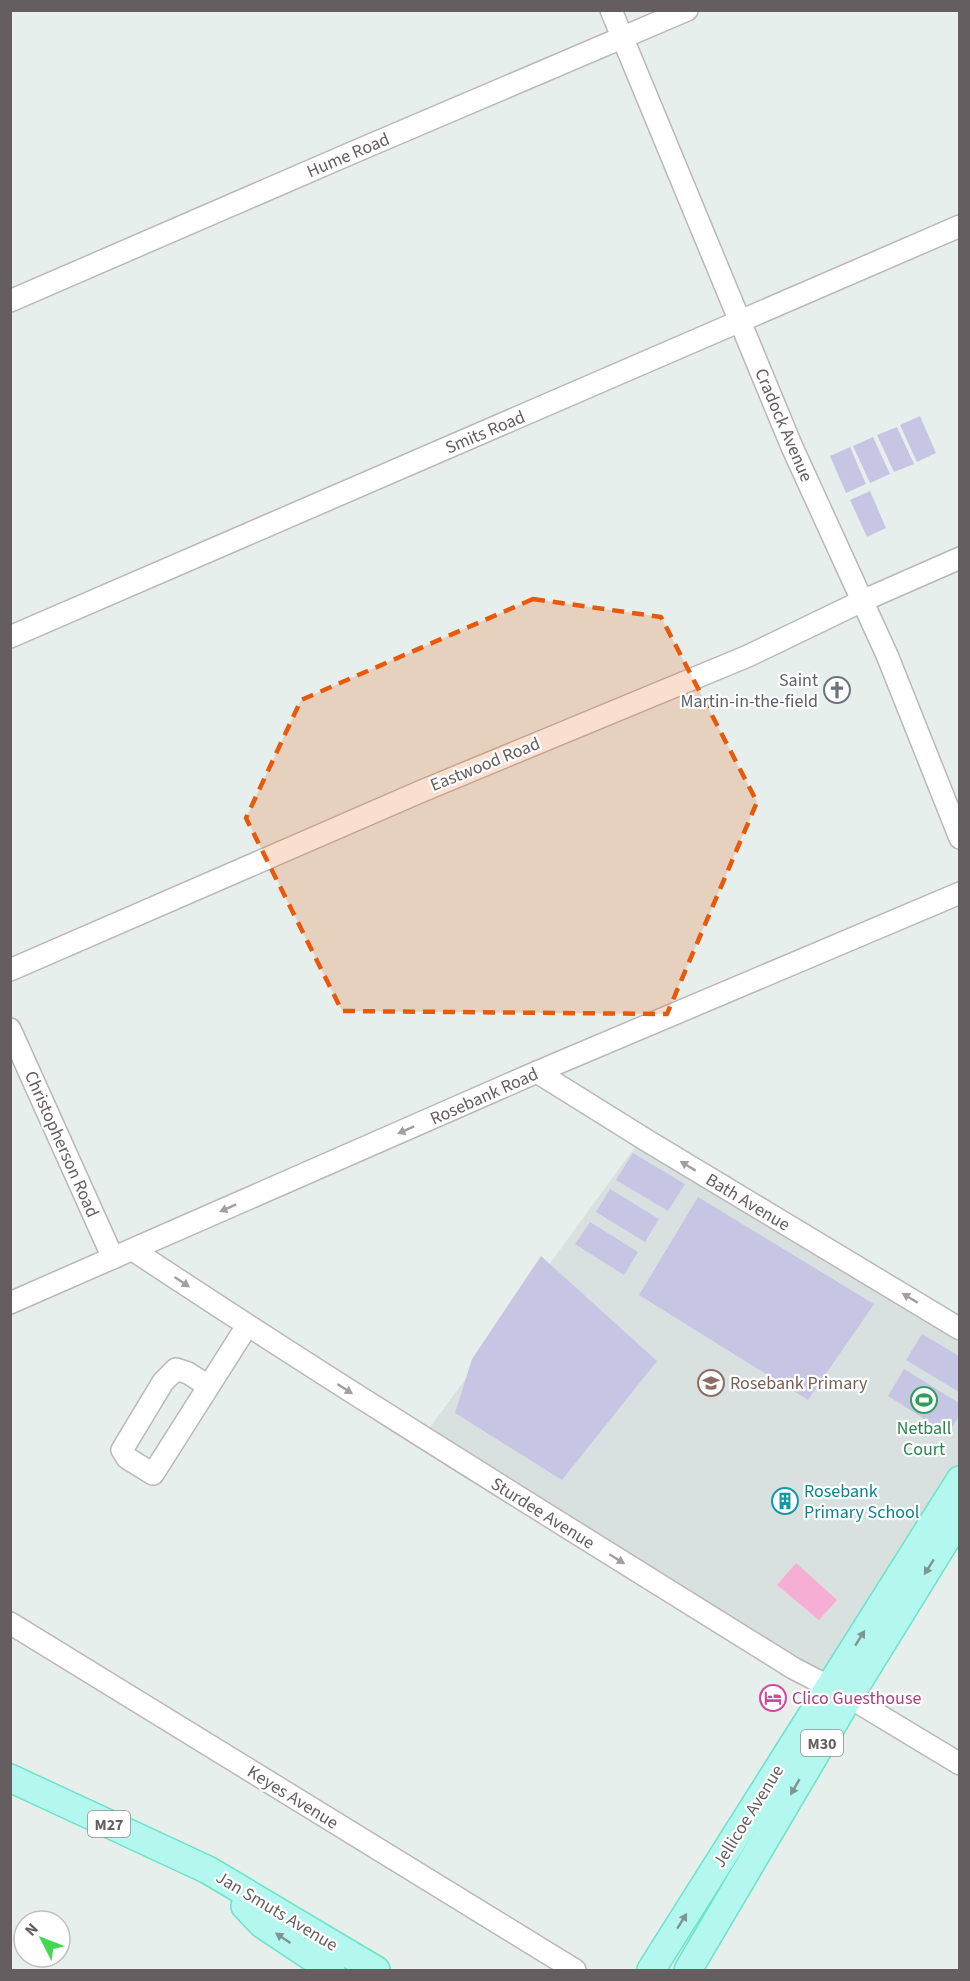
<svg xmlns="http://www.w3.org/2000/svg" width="970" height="1981" font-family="'Source Sans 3',sans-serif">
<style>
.education{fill:#d8e1df}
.green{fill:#c6c6e4}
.water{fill:#f7aed5}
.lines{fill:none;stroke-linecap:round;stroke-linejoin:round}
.minor-casing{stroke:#bcb6b8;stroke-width:24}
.major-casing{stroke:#6ae4c6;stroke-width:30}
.minor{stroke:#fff;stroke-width:21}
.major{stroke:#b3f7ee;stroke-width:27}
.oneway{fill:#a39ea0}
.oneway2{fill:#809492}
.marked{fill:#e8590c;fill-opacity:0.2;stroke:#e8590c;stroke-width:4.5;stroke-dasharray:12 8;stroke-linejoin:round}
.labels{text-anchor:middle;stroke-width:4.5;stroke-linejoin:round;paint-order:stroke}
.shield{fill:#fff;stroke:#938e90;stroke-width:1.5}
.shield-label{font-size:16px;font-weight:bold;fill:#655e61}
.street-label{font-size:18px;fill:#655e61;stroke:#fff}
.worship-label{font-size:18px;fill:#5b616d;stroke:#fff;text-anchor:end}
.education-label{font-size:18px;fill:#785e54;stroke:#fff;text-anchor:start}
.leisure-label{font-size:18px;fill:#27864d;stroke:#fff}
.culture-label{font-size:18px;fill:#0d838f;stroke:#fff;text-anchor:start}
.hotel-label{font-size:18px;fill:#b23c85;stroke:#fff;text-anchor:start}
</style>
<rect width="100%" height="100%" fill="#e7efed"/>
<!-- education -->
<path class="education" d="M638,1143L959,1329V1478L829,1685L423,1437Z"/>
<!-- green -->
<g class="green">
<path d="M920,416L936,453L917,462L900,425Z"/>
<path d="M897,427L914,464L894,472L877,435Z"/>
<path d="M873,437L890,474L870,483L853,446Z"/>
<path d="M850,447L866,484L846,493L830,456Z"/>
<path d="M870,491L886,528L867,537L850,500Z"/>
<path d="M633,1153L685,1184L668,1211L616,1180Z"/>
<path d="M610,1189L659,1219L645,1242L596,1212Z"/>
<path d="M698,1197L874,1304L808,1400L639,1295Z"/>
<path d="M590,1222L638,1252L624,1275L575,1244Z"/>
<path d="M541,1256L657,1361L562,1480L455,1413L472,1359Z"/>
<path d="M922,1334L959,1356V1392L906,1360Z"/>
<path d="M904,1369L959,1403V1416L948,1434L888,1396Z"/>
</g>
<!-- water -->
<path class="water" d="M796,1563L837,1600L819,1620L777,1585Z"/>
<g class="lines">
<defs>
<g id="minor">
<path d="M611,10L792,447L887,655L960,838"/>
<path d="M10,301L354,152L687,10"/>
<path d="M10,637L960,226"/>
<path d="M10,970L422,791L748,656L862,601L960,558"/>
<path d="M10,1029L113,1258"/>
<path d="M537,1072L646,1140L960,1329"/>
<path d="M133,1250C350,1394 572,1530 793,1668L849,1697L960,1764"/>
<path d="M10,1303L537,1072L960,893"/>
<path d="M208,1386L188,1373L176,1369L163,1382L122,1450L127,1458L153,1474L247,1326"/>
<path d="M10,1623L575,1970"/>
</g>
<g id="major">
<path d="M10,1778L208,1870L376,1970"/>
<path d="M245,1906L262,1924L331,1970"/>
<path d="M651,1970L960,1480"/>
<path d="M688,1970L849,1697L960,1517"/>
</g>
</defs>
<!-- minor casing -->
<use href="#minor" class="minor-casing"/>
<!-- major casing -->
<use href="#major" class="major-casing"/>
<!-- minor -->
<use href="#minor" class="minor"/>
<!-- major -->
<use href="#major" class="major"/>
</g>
<!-- one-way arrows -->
<defs><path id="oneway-solid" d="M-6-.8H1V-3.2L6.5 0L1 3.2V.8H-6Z" transform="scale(1.5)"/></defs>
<g class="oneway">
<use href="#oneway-solid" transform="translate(406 1130) rotate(156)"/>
<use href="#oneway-solid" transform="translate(688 1166) rotate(-149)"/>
<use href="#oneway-solid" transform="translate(228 1208) rotate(156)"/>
<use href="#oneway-solid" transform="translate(182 1282) rotate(34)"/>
<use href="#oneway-solid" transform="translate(910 1298) rotate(-149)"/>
<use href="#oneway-solid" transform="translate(345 1389) rotate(33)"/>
<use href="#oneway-solid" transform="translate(617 1559) rotate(32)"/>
</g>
<g class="oneway2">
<use href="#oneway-solid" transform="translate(929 1567) rotate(122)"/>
<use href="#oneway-solid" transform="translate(860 1638) rotate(-58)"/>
<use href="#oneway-solid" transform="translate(795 1787) rotate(120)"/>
<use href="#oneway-solid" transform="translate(682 1921) rotate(-58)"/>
<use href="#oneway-solid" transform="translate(283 1938) rotate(-146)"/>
</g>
<!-- marked area -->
<path class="marked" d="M533,599L661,617L757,802L667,1014L342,1011L246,818L301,700Z"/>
<!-- icons -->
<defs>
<symbol id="church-ring" viewBox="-11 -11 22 22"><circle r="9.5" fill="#fff" stroke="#6b7280" stroke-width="1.5"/><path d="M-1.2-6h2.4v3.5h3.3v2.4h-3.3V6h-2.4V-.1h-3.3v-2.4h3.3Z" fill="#6b7280"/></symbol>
<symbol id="school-ring" viewBox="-11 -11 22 22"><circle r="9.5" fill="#fff" stroke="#8d6e63" stroke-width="1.5"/><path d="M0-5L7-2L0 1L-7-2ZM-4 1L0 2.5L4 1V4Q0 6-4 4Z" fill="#8d6e63"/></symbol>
<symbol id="stadium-ring" viewBox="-11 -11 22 22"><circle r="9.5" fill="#fff" stroke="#2e9e5b" stroke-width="1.5"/><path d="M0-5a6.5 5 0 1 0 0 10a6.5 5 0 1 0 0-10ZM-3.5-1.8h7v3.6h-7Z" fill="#2e9e5b"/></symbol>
<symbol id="building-ring" viewBox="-11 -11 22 22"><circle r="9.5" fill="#fff" stroke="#0f9aa8" stroke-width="1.5"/><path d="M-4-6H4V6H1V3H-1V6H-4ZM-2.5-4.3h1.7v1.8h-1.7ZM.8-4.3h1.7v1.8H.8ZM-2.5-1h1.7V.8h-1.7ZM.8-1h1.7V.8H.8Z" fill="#0f9aa8"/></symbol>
<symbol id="hotel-ring" viewBox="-11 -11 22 22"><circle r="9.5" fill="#fff" stroke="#d1479c" stroke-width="1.5"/><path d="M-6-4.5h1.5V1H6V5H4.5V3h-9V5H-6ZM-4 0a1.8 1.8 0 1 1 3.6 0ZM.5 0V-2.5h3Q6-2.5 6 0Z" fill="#d1479c"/></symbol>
</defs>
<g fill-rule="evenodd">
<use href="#church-ring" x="822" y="675" width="30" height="30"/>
<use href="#school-ring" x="696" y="1368" width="30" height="30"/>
<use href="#stadium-ring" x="909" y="1385" width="30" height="30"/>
<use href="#building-ring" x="770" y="1486" width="30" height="30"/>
<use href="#hotel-ring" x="758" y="1683" width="30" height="30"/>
</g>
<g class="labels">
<!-- shield labels -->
<g class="shield">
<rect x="801" y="1730" width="42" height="26" rx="4.5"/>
<rect x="88" y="1811" width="42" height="26" rx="4.5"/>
</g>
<g class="shield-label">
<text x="822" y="1749">M30</text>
<text x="109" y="1830">M27</text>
</g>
<!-- street labels -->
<g class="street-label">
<text transform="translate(348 155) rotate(-23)" y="6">Hume Road</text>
<text transform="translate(784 425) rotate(67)" y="6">Cradock Avenue</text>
<text transform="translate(485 432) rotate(-23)" y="6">Smits Road</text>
<text transform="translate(485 764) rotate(-22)" y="6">Eastwood Road</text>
<text transform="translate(484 1096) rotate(-24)" y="6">Rosebank Road</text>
<text transform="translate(62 1144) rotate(66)" y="6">Christopherson Road</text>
<text transform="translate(748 1202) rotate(31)" y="6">Bath Avenue</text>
<text transform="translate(543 1513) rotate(32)" y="6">Sturdee Avenue</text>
<text transform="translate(293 1797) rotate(32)" y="6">Keyes Avenue</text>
<text transform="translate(748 1816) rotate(-58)" y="6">Jellicoe Avenue</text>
<text transform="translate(277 1911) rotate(31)" y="6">Jan Smuts Avenue</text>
</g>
<!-- worship labels -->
<g class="worship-label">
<text x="818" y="686">Saint<tspan x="818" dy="21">Martin-in-the-field</tspan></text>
</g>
<!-- education labels -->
<g class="education-label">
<text x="730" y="1389">Rosebank Primary</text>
</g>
<!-- leisure labels -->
<g class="leisure-label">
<text x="924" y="1434">Netball<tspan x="924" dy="21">Court</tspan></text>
</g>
<!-- culture labels -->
<g class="culture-label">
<text x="804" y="1497">Rosebank<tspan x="804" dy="21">Primary School</tspan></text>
</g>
<!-- hotel labels -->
<g class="hotel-label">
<text x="792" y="1704">Clico Guesthouse</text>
</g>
</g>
<!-- border -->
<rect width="970" height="1981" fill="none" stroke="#655e61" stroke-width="24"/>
<!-- north arrow -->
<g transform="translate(42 1939) rotate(312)"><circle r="28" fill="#ffffff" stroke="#c1bfc0" stroke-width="1.5"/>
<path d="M0-4.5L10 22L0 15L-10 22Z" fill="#42d952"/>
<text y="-9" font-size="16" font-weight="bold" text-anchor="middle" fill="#655e61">N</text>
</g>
</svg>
